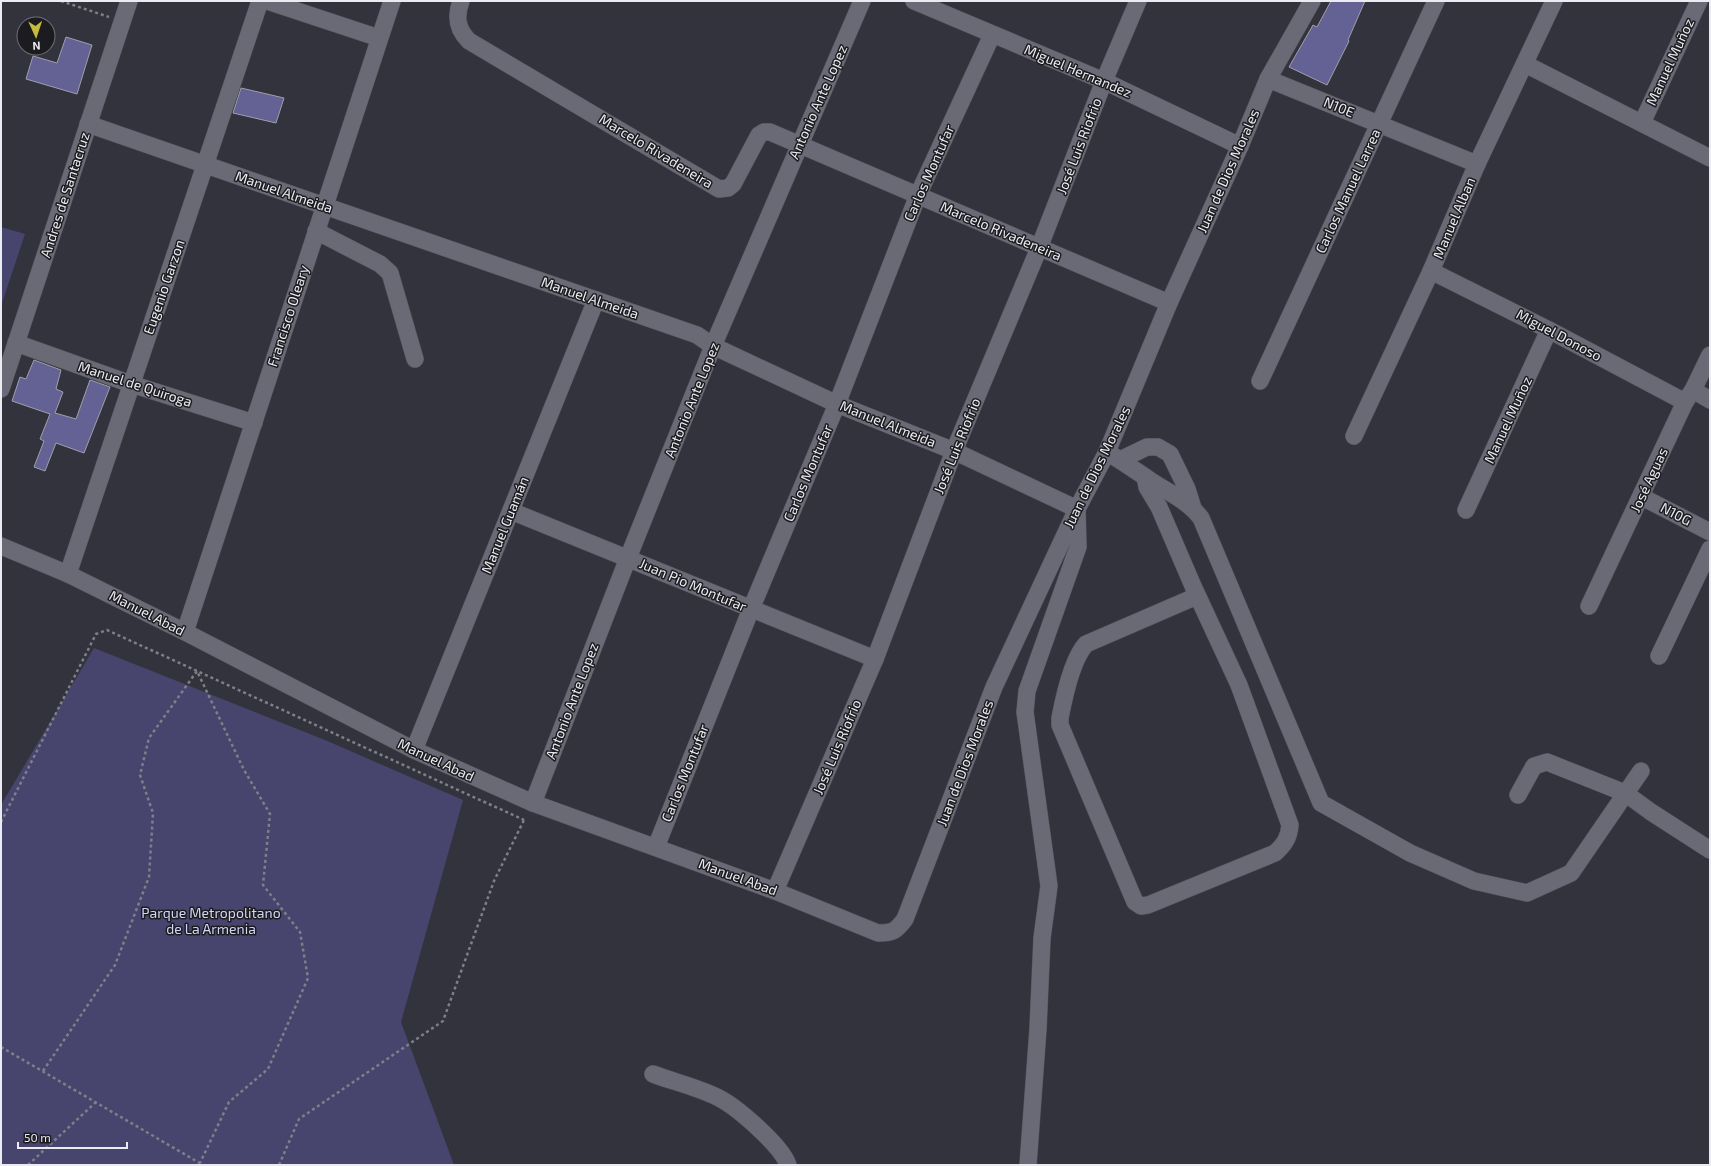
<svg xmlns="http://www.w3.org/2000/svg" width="1711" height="1166" font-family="'Exo 2',sans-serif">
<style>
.green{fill:#47456e}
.building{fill:#646194;stroke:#a0a0ac}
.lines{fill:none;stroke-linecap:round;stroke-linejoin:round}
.minor-casing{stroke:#515159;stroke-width:18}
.path{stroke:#7f7f87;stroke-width:2.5;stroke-dasharray:3 3;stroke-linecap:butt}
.minor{stroke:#6a6a76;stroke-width:17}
.labels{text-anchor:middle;stroke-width:3;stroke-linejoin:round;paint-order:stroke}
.street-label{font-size:14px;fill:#ebebf1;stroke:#1b1b20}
.park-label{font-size:14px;fill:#d5d5f5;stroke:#1b1b20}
</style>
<rect width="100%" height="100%" fill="#33333d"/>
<!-- green -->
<g class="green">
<path d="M1,227L25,234L1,306Z"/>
<path d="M94,648L325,740L463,800L401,1022L454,1165H1V805Z"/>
</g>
<!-- building -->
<g class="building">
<path d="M1331,1H1365L1348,40L1349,41L1327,85L1289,67L1313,25L1317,27Z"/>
<path d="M66,37L92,45L77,94L26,79L33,56L57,63Z"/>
<path d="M241,88L284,98L276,123L233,113Z"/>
<path d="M34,360L61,370L56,389L63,392L55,413L76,419L90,380L110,387L84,453L56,443L45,471L34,467L44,441L40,439L50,414L12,401L20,377L26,379Z"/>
</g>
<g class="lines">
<defs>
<g id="minor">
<path d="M267,1L379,38"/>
<path d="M461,1C455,17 457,29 469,41L719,189L728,188L733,184L759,135L764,132H770L1169,303"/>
<path d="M914,1L1104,81L1240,146"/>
<path d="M1525,64L1710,158"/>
<path d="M1268,79L1477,164"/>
<path d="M1642,123L1699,1"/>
<path d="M88,124L697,335L713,346L837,404L954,451L1077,509L1078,547L1027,691L1025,712L1049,886L1042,938L1038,1029L1028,1165"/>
<path d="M316,231L380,264L390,273L415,359"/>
<path d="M1431,271L1549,330L1685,402"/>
<path d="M16,343L131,384L254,423"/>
<path d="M1260,381L1436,1"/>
<path d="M1,389L129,1"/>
<path d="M1693,390L1710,400"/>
<path d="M1354,436L1431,271L1477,164L1554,1"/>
<path d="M1107,452C1123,462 1138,472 1154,483C1170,493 1189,502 1201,518L1321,803L1410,853L1474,881L1527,893L1571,873L1641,771"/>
<path d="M1120,460L1147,447H1158L1170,454L1187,489L1193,508"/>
<path d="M1145,477L1147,487L1159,507L1193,586L1239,685L1290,825C1289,838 1284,845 1275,853L1148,905L1141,906L1135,902L1060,725V718C1064,697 1072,659 1086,644L1197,596"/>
<path d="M1642,497L1710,532"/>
<path d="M1466,510L1549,330"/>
<path d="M511,511L875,659"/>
<path d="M1,546L68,574L185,632L414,750L533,803L775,891L878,933C893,933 896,931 905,919L994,687L1077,509L1107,452L1169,303L1240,146L1268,79L1312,1"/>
<path d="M68,574L260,1"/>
<path d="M1589,606L1685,402L1693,390L1710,355"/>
<path d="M185,632L392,1"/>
<path d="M1659,656L1710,549"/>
<path d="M414,750L596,300"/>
<path d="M1518,795L1534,766L1547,762L1625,793L1651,812L1710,850"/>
<path d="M533,803L628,558L713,346L862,1"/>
<path d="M656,847L751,609L837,404L918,195L992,35"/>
<path d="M775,891L875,659L954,451L1039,248L1104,81L1138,1"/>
<path d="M653,1074C674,1082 697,1087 717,1097C736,1106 782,1146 788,1165"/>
</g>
</defs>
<!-- minor casing -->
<use href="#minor" class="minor-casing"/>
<!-- path -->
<g class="path">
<path d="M61,1L109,17"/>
<path d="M1,822L96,634L107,630L524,820"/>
<path d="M1,1047L203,1165"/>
<path d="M43,1071L115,965L149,877L153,813L140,775L149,738L197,671L244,770L270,814L263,885L300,932L308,978L268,1069L229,1102L200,1163"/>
<path d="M28,1165L96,1102"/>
<path d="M279,1165L299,1119L443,1021L494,881L524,820"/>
</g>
<!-- minor -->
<use href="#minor" class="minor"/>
</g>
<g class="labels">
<!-- street labels -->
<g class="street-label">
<text transform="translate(1670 62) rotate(-65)" y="5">Manuel Muñoz</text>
<text transform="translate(1078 71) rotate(23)" y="5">Miguel Hernandez</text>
<text transform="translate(818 102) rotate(-66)" y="5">Antonio Ante Lopez</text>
<text transform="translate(1339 107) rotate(22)" y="5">N10E</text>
<text transform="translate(1079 146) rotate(-69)" y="5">José Luis Riofrio</text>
<text transform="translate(656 151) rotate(31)" y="5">Marcelo Rivadeneira</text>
<text transform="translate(1228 171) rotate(-66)" y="5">Juan de Dios Morales</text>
<text transform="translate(929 173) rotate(-66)" y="5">Carlos Montufar</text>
<text transform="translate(1348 191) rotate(-65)" y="5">Carlos Manuel Larrea</text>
<text transform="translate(284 192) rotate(19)" y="5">Manuel Almeida</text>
<text transform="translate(65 195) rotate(-72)" y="5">Andres de Santacruz</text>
<text transform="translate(1454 218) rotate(-67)" y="5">Manuel Alban</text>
<text transform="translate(1001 231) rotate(23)" y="5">Marcelo Rivadeneira</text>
<text transform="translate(164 287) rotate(-71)" y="5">Eugenio Garzon</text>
<text transform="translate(590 298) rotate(19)" y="5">Manuel Almeida</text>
<text transform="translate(288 316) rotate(-72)" y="5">Francisco Oleary</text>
<text transform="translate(1559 335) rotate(28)" y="5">Miguel Donoso</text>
<text transform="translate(135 384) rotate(18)" y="5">Manuel de Quiroga</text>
<text transform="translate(692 400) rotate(-68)" y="5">Antonio Ante Lopez</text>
<text transform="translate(1508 420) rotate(-65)" y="5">Manuel Muñoz</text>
<text transform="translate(888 424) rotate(22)" y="5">Manuel Almeida</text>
<text transform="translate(957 446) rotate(-68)" y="5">José Luis Riofrio</text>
<text transform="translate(1097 467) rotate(-64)" y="5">Juan de Dios Morales</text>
<text transform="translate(808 473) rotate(-67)" y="5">Carlos Montufar</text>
<text transform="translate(1649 480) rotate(-65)" y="5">José Aguas</text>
<text transform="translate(1676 514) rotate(28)" y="5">N10G</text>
<text transform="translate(505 525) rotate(-68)" y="5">Manuel Guamán</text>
<text transform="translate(693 585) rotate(23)" y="5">Juan Pio Montufar</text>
<text transform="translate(147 613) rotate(27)" y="5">Manuel Abad</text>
<text transform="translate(572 701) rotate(-69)" y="5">Antonio Ante Lopez</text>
<text transform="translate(837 747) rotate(-67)" y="5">José Luis Riofrio</text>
<text transform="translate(436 760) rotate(25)" y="5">Manuel Abad</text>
<text transform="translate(965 763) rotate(-69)" y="5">Juan de Dios Morales</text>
<text transform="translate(685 773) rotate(-68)" y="5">Carlos Montufar</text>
<text transform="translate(738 877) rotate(20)" y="5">Manuel Abad</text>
</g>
<!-- park labels -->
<g class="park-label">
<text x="211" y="918">Parque Metropolitano<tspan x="211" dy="16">de La Armenia</tspan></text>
</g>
</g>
<!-- border -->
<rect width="1711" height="1166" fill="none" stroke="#ebebf1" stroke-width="4"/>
<!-- north arrow -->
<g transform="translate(36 36) rotate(177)"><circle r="19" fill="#1b1b20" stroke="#6e6e74"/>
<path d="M0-3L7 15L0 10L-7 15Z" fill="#c5bc3d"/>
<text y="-6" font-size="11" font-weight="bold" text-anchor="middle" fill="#ebebf1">N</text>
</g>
<!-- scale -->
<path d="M18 1142v6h109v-6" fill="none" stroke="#ebebf1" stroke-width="2"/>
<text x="24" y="1142" font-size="12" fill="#ebebf1" stroke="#1b1b20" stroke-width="3" paint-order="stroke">50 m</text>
</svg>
